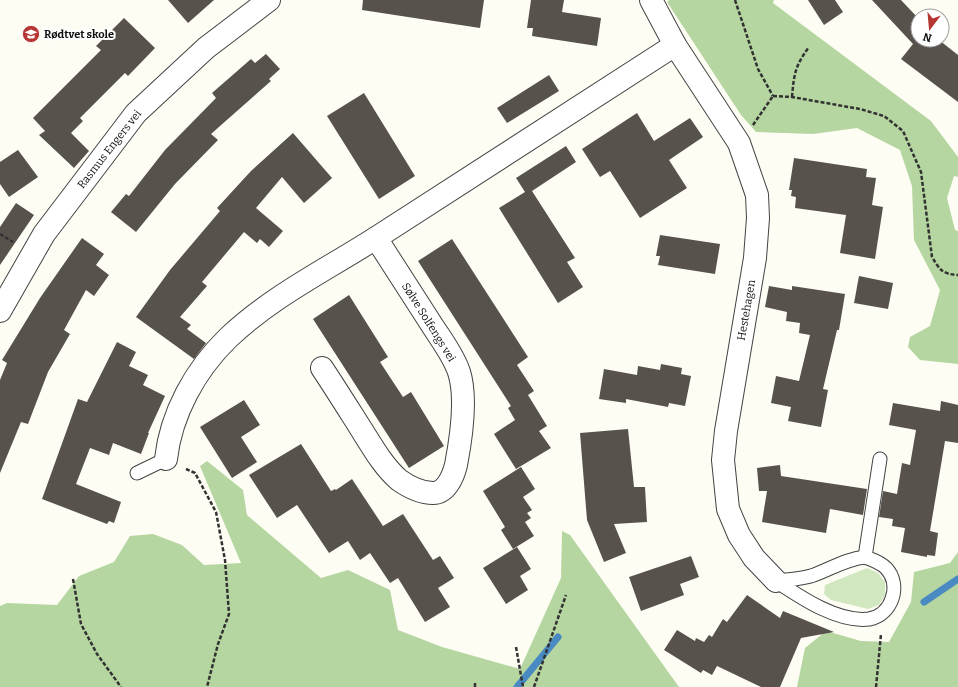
<svg xmlns="http://www.w3.org/2000/svg" width="958" height="687" font-family="Bitter,serif">
<style>
.green{fill:#d1e7c0}
.forest{fill:#b5d6a0}
.lines{fill:none;stroke-linecap:round;stroke-linejoin:round}
.stream{stroke:#4a8ac3;stroke-width:7}
.building{fill:#58524d}
.lane-casing{stroke:#434343;stroke-width:15}
.street-casing{stroke:#434343;stroke-width:24}
.path{stroke:#323232;stroke-width:2.5;stroke-dasharray:4 2;stroke-linecap:butt}
.lane{stroke:#fff;stroke-width:13}
.street{stroke:#fff;stroke-width:22}
.labels{text-anchor:middle;stroke-width:4;stroke-linejoin:round;paint-order:stroke}
.poi-label{font-size:11px;font-weight:bold;fill:#101010;stroke:#fff;text-anchor:start}
.street-label{font-size:11px;fill:#101010;stroke:#fff}
</style>
<rect width="100%" height="100%" fill="#fefdf4"/>
<!-- green -->
<path class="green" d="M867,568L878,573L885,582V595L879,605L868,609L831,600L824,594L825,585Z"/>
<!-- forest -->
<g class="forest">
<path d="M669,0H774L773,3L931,121L958,157V177L954,176L947,198L955,230L958,231V364L920,360L908,347L910,337L930,326L940,290L914,240L912,186L900,150L857,128L813,134L756,132L741,115L667,2Z"/>
<path d="M207,461L243,490L247,515L321,578L348,570L390,590L398,630L442,647L520,669L561,578L562,531L570,535L679,687H0V606L7,603L57,605L79,576L114,562L130,536L153,534L182,545L204,565L241,563L200,466Z"/>
<path d="M958,552V687H797L805,648L826,631L861,641L889,642L911,602L914,572L950,563Z"/>
</g>
<g class="lines">
<!-- stream -->
<g class="stream">
<path d="M924,602L958,579"/>
<path d="M517,687L558,637"/>
</g>
</g>
<!-- building -->
<g class="building">
<path d="M168,0H214L188,23Z"/>
<path d="M363,0H484L480,28L362,10Z"/>
<path d="M531,0H564L562,12L601,18L597,46L532,36L533,28H527Z"/>
<path d="M808,0H835L843,12L824,25Z"/>
<path d="M872,0H901L918,18V40H939L958,55V102L901,59L913,44Z"/>
<path d="M124,18L155,48L128,76L125,73L80,118L83,121L71,133L89,151L74,168L39,135L45,131L33,118L101,50L96,46Z"/>
<path d="M266,54L280,69L269,79L271,81L211,134L218,140L175,184L136,232L111,212L126,194L129,196L165,150L216,98L212,93L251,59L255,63Z"/>
<path d="M549,75L559,91L507,123L497,108Z"/>
<path d="M364,93L415,176L379,199L327,116Z"/>
<path d="M637,113L654,141L690,118L703,137L669,160L687,188L640,218L610,171L600,177L582,149Z"/>
<path d="M293,133L332,178L304,203L282,177L256,208L283,231L269,247L260,239L257,243L244,232L202,282L207,286L180,317L191,325L187,329L206,343L194,359L136,317L170,270L220,211L217,208L251,171Z"/>
<path d="M566,146L576,162L532,191L575,258L567,262L583,287L558,303L499,208L525,192L516,178Z"/>
<path d="M18,150L38,177L9,197L0,184V162Z"/>
<path d="M794,158L867,169L866,177L876,178L872,205L883,207L875,259L840,253L846,215L795,208L796,197L791,196L792,190H789Z"/>
<path d="M16,203L34,215L0,265V227Z"/>
<path d="M660,235L720,244L715,274L658,265L660,256H656Z"/>
<path d="M82,238L104,254L96,265L109,275L94,296L86,290L64,330L70,334L48,372L28,424L21,422L0,473V380L7,363L2,360L40,298Z"/>
<path d="M452,239L528,357L517,365L534,391L528,395L547,426L539,431L551,448L516,469L494,434L515,420L508,408L511,406L418,261Z"/>
<path d="M859,276L893,283L888,309L854,303Z"/>
<path d="M769,286L792,290V286L845,294L839,330H837L823,389L828,390L821,427L788,421L791,407L771,403L776,376L799,381L810,335L799,333L800,323L786,321L787,312L765,307Z"/>
<path d="M349,295L388,357L380,362L403,397L411,392L444,446L409,468L313,319Z"/>
<path d="M117,342L136,352L129,366L148,375L143,385L165,396L148,433H149L141,454L113,443L109,455L90,448L76,484L121,502L114,523L109,521L107,524L42,499L78,399L87,402Z"/>
<path d="M661,364L682,368L681,374L691,376L685,406L669,403L668,407L626,399V403L599,399L604,369L637,375L638,366L660,370Z"/>
<path d="M244,400L260,425L241,437L257,462L232,478L200,427Z"/>
<path d="M941,401L958,405V443L945,441L930,531L938,533L935,556L927,555V557L901,552L905,528L892,526L893,519L879,517L883,491L897,494L902,463L910,465L916,430L889,425L893,403L940,411Z"/>
<path d="M628,429L634,487H645L647,522L614,524L626,553L604,562L587,520L580,433Z"/>
<path d="M301,444L331,491L335,489L336,490L352,479L383,526L403,514L433,560L440,556L454,578L438,588L450,607L425,622L398,578L390,583L370,553L360,560L348,541L329,553L297,505L277,518L249,475Z"/>
<path d="M780,465L781,476L867,489L863,515L830,509L826,533L762,522L767,491H759L757,468Z"/>
<path d="M521,467L535,489L523,497L532,510L527,513L531,518L525,522L534,536L513,549L501,530L505,527L483,491Z"/>
<path d="M517,547L531,569L520,576L528,590L506,604L483,568Z"/>
<path d="M691,556L699,577L680,584L684,595L641,611L629,577Z"/>
<path d="M747,595L780,618L783,611L834,632L801,638L780,687H761L717,666L712,675L703,670L701,673L664,650L677,630L695,641L696,638L704,642L709,635L712,637L723,619L727,622Z"/>
</g>
<g class="lines">
<defs>
<g id="lane">
<path d="M137,473L166,459"/>
<path d="M865,557C873,560 880,562 886,568C902,585 892,615 869,619C838,623 800,597 776,581C788,580 799,579 811,576C829,570 845,559 865,557Z"/>
<path d="M865,557L880,459"/>
</g>
<g id="street">
<path d="M651,0L675,45L739,143L757,195L758,218L755,258L726,431L723,460L728,509L739,535L754,558L776,581"/>
<path d="M0,311L44,234L136,113L206,48L269,0"/>
<path d="M322,368C336,389 349,410 363,432C373,448 384,467 399,480C409,487 421,493 433,493C446,493 453,477 456,465C461,439 467,397 459,372C453,354 440,338 430,322C412,294 394,266 376,238"/>
<path d="M166,459C171,414 195,370 228,338C272,296 328,269 379,236C477,172 576,109 675,45"/>
</g>
</defs>
<!-- lane casing -->
<use href="#lane" class="lane-casing"/>
<!-- street casing -->
<use href="#street" class="street-casing"/>
<!-- path -->
<g class="path">
<path d="M735,0L758,69L773,96"/>
<path d="M773,96L792,97L860,109L884,116L903,131L921,172L932,257C940,270 942,274 958,275"/>
<path d="M792,97C794,74 795,66 809,47"/>
<path d="M753,125L773,96"/>
<path d="M0,234L13,242"/>
<path d="M186,469L195,473L216,512L225,560L229,614L218,644L207,687"/>
<path d="M73,579L81,624L97,654L121,687"/>
<path d="M516,647L523,687"/>
<path d="M475,683V687"/>
<path d="M534,687L566,595"/>
<path d="M876,687L881,634"/>
</g>
<!-- lane -->
<use href="#lane" class="lane"/>
<!-- street -->
<use href="#street" class="street"/>
</g>
<!-- icons -->
<defs>
<symbol id="school-disc" viewBox="-11 -11 22 22"><circle r="9.5" fill="#b63633" stroke="#fff"/><path d="M0-5L7-2L0 1L-7-2ZM-4 1L0 2.5L4 1V4Q0 6-4 4Z" fill="#fff"/></symbol>
</defs>
<g fill-rule="evenodd">
<use href="#school-disc" x="21" y="24" width="20" height="20"/>
</g>
<g class="labels">
<!-- poi labels -->
<g class="poi-label">
<text x="44" y="38">Rødtvet skole</text>
</g>
<!-- street labels -->
<g class="street-label">
<text transform="translate(109 149) rotate(-52)" y="4">Rasmus Engers vei</text>
<text transform="translate(746 310) rotate(-80)" y="4">Hestehagen</text>
<text transform="translate(429 322) rotate(58)" y="4">Sølve Solfengs vei</text>
</g>
</g>
<!-- north arrow -->
<g transform="translate(930 28) rotate(196)"><circle r="19" fill="#ffffff" stroke="#9f9f9f"/>
<path d="M0-3L7 15L0 10L-7 15Z" fill="#b63633"/>
<text y="-6" font-size="11" font-weight="bold" text-anchor="middle" fill="#101010">N</text>
</g>
</svg>
